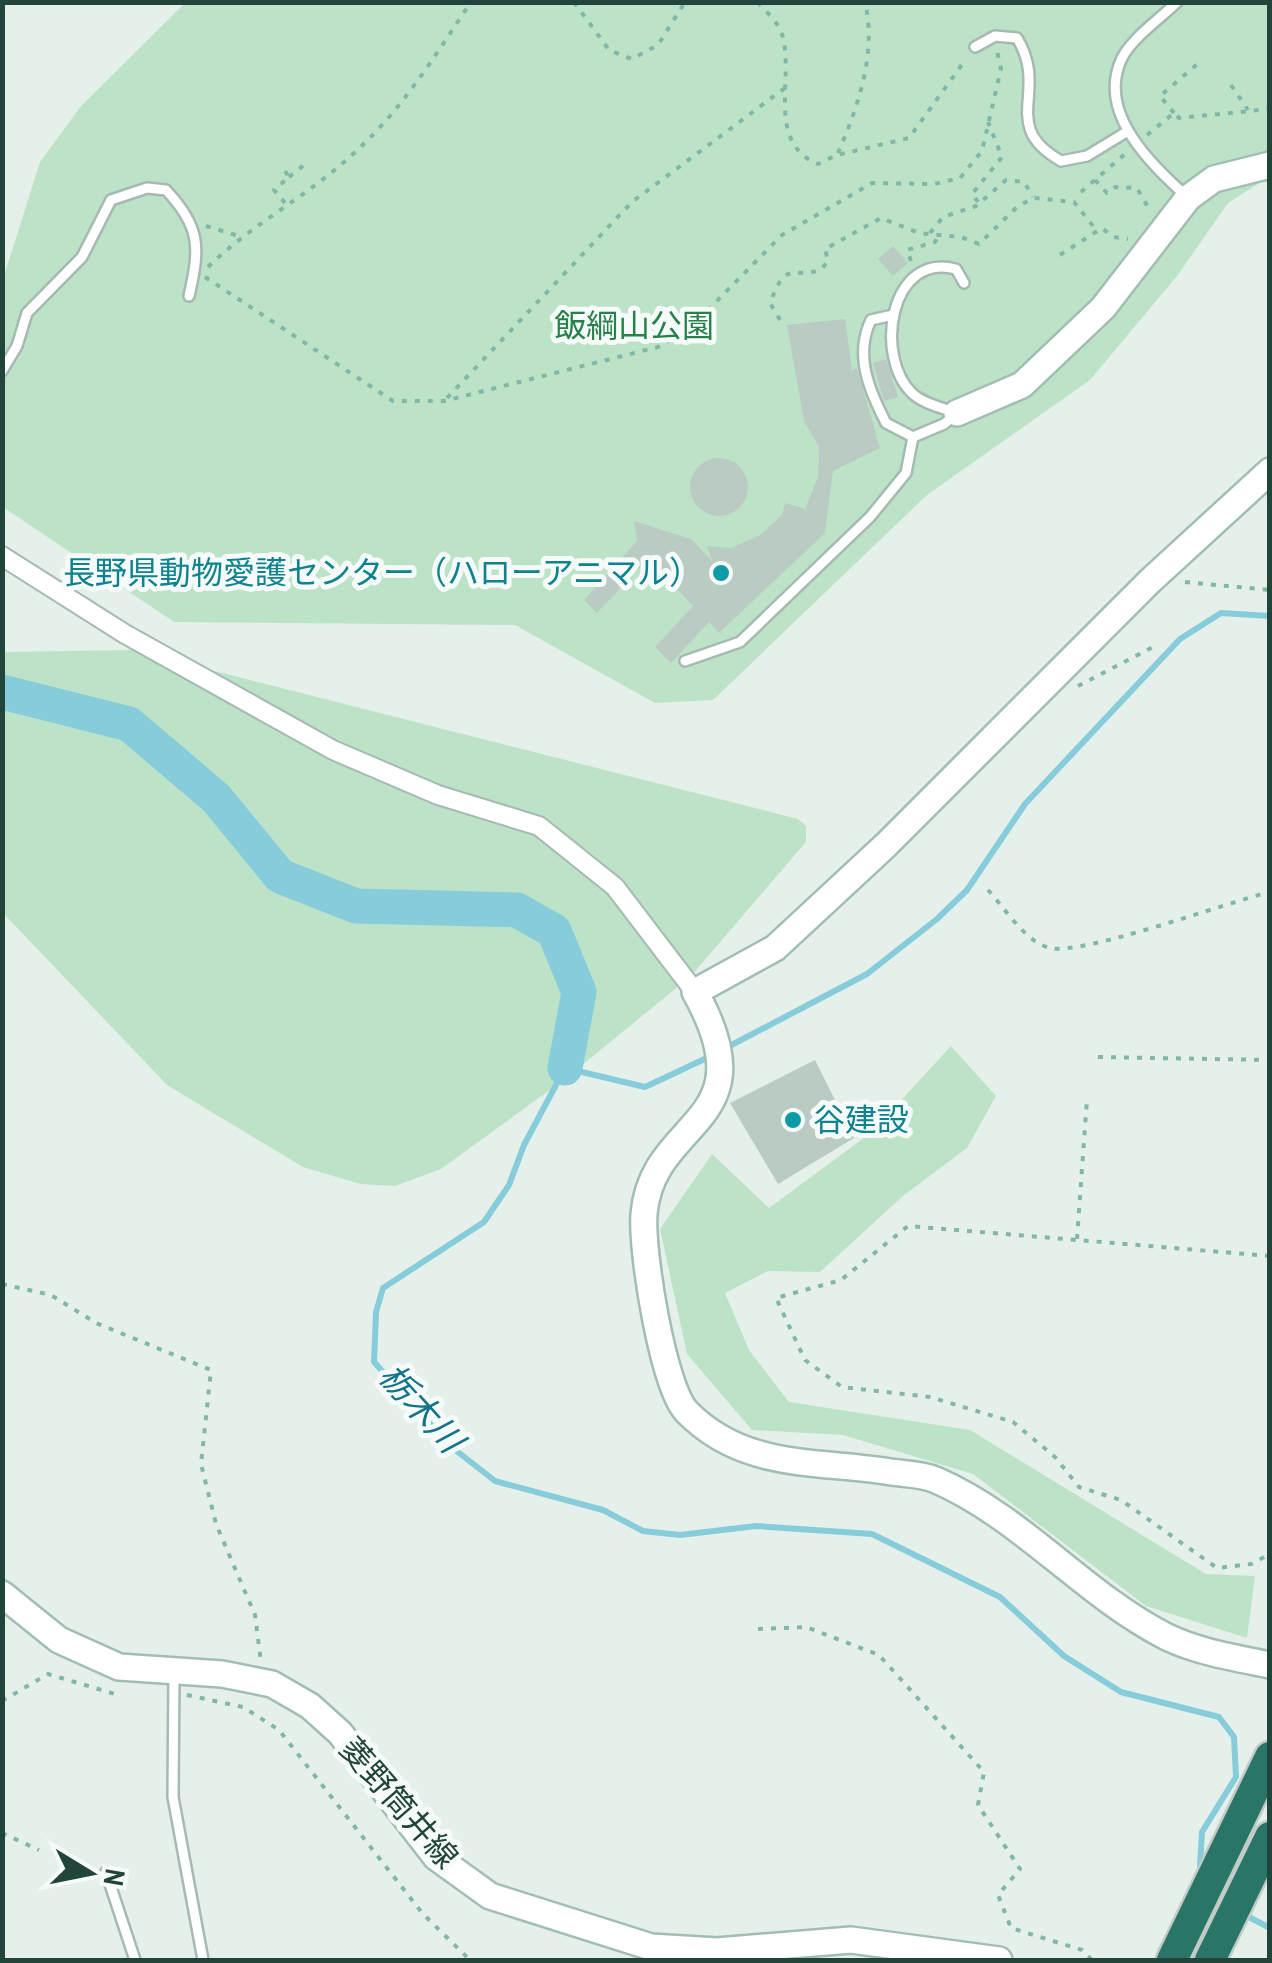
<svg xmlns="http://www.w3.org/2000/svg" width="1272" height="1963" font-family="'Archivo Narrow','Noto Sans JP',sans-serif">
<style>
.green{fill:#bce3c7}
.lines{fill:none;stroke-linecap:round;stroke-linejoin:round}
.stream{stroke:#87ccda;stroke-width:6}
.river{stroke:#87ccda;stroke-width:35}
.building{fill:#bacbc4}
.lane-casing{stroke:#a6b9b3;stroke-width:14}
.street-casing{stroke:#a6b9b3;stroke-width:22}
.secondary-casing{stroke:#a2bdb4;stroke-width:30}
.highway-casing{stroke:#c1cbc8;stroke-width:35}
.path{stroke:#82b7a7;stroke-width:4;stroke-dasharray:5 8;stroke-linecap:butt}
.lane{stroke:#fff;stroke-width:9}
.street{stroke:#fff;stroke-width:18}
.secondary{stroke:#fff;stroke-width:25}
.highway{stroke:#297566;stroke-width:30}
.culture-dot{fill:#0f9aa8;stroke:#f6fbf9;stroke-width:4}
.labels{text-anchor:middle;stroke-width:10;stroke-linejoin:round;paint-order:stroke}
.park-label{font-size:32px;fill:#26814a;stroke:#f6fbf9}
.culture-label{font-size:32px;fill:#0d838f;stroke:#f6fbf9;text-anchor:end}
.street-label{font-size:32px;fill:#21443b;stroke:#f6fbf9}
.water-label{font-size:35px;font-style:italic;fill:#137389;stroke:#f6fbf9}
</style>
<rect width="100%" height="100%" fill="#e5f0eb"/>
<!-- green -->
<g class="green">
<path d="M185,3H1269V177L1228,203L1177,276L1090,380L927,495L713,700L655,703L515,625L174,622L3,507V279L40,162L81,106Z"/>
<path d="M132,650L798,819L806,826V842L691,976L565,1079L441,1169L395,1186L360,1184L303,1167L167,1085L3,913V652Z"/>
<path d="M951,1046L996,1096L967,1148L903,1196L820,1272L768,1271L725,1293L749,1350L789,1402L970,1430L1206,1574L1255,1576L1247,1638L1146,1606L973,1474L843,1435L752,1430L687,1354L660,1229L712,1154L769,1208L872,1132Z"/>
</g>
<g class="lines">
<!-- stream -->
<g class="stream">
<path d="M722,1050L867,974L937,919L967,890L1025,804L1180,639L1221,613L1270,616"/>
<path d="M711,1056L645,1087L565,1068L524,1145L509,1185L484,1222L383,1288L376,1312L374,1362L449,1445L495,1481L603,1510L643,1531L680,1535L756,1526L872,1534L1000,1597L1064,1656L1121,1692L1219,1717L1234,1737L1236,1777L1202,1832L1200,1866L1206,1873"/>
<path d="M1245,1915L1270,1928"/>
</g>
<!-- river -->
<path class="river" d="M2,692L129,724L216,798L280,876L356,906L517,910L554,931L579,992L565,1068"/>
</g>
<!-- building -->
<g class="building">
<path d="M893,246L908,263L893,276L878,259Z"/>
<path d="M845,319L852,370L857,368L880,448L833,471L825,533L719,633L709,622L671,663L655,647L693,606L648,559L597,613L584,600L637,541L634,521L691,539L712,561L707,546L731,548L760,535L782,515L785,503L805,509L818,477L819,447L804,421L787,325Z"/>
<path d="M886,359L898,397L884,401L873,363Z"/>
<circle cx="719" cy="487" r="29"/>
<path d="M815,1060L854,1138L778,1184L730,1103Z"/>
</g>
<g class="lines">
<defs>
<g id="lane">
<path d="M1177,2C1161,18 1132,38 1122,58C1096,112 1150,163 1186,196"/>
<path d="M975,47L995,36L1017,38C1050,92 998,125 1061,161L1087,156L1128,131"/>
<path d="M893,315L871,320C854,355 869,390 886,423L913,437"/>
<path d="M2,371L17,346L27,313L82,257L111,200L147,188L166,190C201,227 200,248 189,296"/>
<path d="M685,661L740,642L870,517L906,473L913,437L944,424L957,413C943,408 924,404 913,394C873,357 890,251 956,269L964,283"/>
<path d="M174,1671L173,1797L203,1960"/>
<path d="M106,1872L135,1960"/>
</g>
<path id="street" d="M2,556L125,634L333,750L438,795L539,826L615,887L695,992"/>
<g id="secondary">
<path d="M957,413L1022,385L1103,308L1188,198L1214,179L1270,165"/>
<path d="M1270,471L1150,581L886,845L775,948L695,992C770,1126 652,1117 644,1214C641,1250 663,1388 687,1412C744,1470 817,1460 891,1472C905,1474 923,1474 936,1480C1023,1518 1084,1595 1167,1637C1198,1652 1236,1658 1270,1665"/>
<path d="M2,1594L59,1640L119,1667L222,1674L272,1684L310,1706L340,1733L436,1857L490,1896L651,1947L717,1951L851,1940L999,1960"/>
</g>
<g id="highway">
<path d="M1172,1960L1270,1757"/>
<path d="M1210,1960L1270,1837"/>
</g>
</defs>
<!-- lane casing -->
<use href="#lane" class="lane-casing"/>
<!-- street casing -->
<use href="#street" class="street-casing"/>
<!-- secondary casing -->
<use href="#secondary" class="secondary-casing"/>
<!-- highway casing -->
<use href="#highway" class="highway-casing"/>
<!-- path -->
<g class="path">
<path d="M574,2L609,50L632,59L658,45L685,2"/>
<path d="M758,2C765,11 779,23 782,34C795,79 765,142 818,164L837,155L909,138L966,59"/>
<path d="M1231,85L1248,110"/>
<path d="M1174,113L1160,96L1201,61"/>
<path d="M1147,135L1174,113L1179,118L1270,109"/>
<path d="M838,153C858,107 877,53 865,2"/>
<path d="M285,171L289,177L274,190L286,204"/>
<path d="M289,177L309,161"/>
<path d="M1095,180L1107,193L1115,187L1137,188L1149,209"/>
<path d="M1081,192L1125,154"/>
<path d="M978,202L972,194L1002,157L988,122"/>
<path d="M206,226L239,236"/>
<path d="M930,233L943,217L976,206L1006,180L1024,182L1033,197"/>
<path d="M1060,255L1102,228L1113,237L1128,239"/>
<path d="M911,261L907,250L935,242L940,234"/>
<path d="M208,267C252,224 308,196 353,154C402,110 434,57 471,2"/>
<path d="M205,277L393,401H444L658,347L691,327L782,235L872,183L934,184L960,178L982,151L1001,69L997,51"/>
<path d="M780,320L770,303C787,260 787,279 821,270L828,261L825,249L881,218L919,233L961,237L979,244L1018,206L1034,198L1074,202L1097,231"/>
<path d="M447,398L632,202L785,88"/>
<path d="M1185,582L1270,590"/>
<path d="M1078,686L1153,647"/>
<path d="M988,890C1005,908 1025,942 1050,948C1081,956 1228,902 1270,892"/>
<path d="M1098,1057L1270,1060"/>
<path d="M1077,1239L1087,1099"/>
<path d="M1270,1256L908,1226L841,1280L776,1298L805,1360L842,1387L930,1397L1013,1422L1055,1457L1079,1487L1121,1500L1217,1568L1251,1564L1270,1554"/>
<path d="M2,1284L51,1295L96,1323L211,1370L201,1464L216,1524L255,1615L261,1662"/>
<path d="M758,1629L806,1627L879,1655L984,1772L978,1805L1020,1869L998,1895L1011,1928L1082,1950L1092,1960"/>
<path d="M187,1695L243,1707L279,1730L423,1914L470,1960"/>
<path d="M2,1701L48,1674L115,1694"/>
<path d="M2,1833L39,1850"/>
</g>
<!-- lane -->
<use href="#lane" class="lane"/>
<!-- street -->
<use href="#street" class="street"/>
<!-- secondary -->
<use href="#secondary" class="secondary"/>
<!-- highway -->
<use href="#highway" class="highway"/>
</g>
<!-- markers -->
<g class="culture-dot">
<circle cx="721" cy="573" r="10"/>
<circle cx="793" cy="1120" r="10"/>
</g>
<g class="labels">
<!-- park labels -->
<g class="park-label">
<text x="634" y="337">飯綱山公園</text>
</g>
<!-- culture labels -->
<g class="culture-label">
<text x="701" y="584">長野県動物愛護センター（ハローアニマル）</text>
<text x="813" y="1131" text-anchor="start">谷建設</text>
</g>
<!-- street labels -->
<g class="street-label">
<text transform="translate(399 1803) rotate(49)" y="11">菱野筒井線</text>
</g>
<!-- water labels -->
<g class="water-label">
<text transform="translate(421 1408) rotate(48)" y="12">栃木川</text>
</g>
</g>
<!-- border -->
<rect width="1272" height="1963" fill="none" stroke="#21443b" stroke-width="10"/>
<!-- north arrow -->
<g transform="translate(90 1873) rotate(100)" stroke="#f6fbf9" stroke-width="8" paint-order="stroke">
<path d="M0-8L18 38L0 25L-18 38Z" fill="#21443b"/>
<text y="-15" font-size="28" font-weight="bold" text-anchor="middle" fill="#21443b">N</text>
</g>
</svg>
